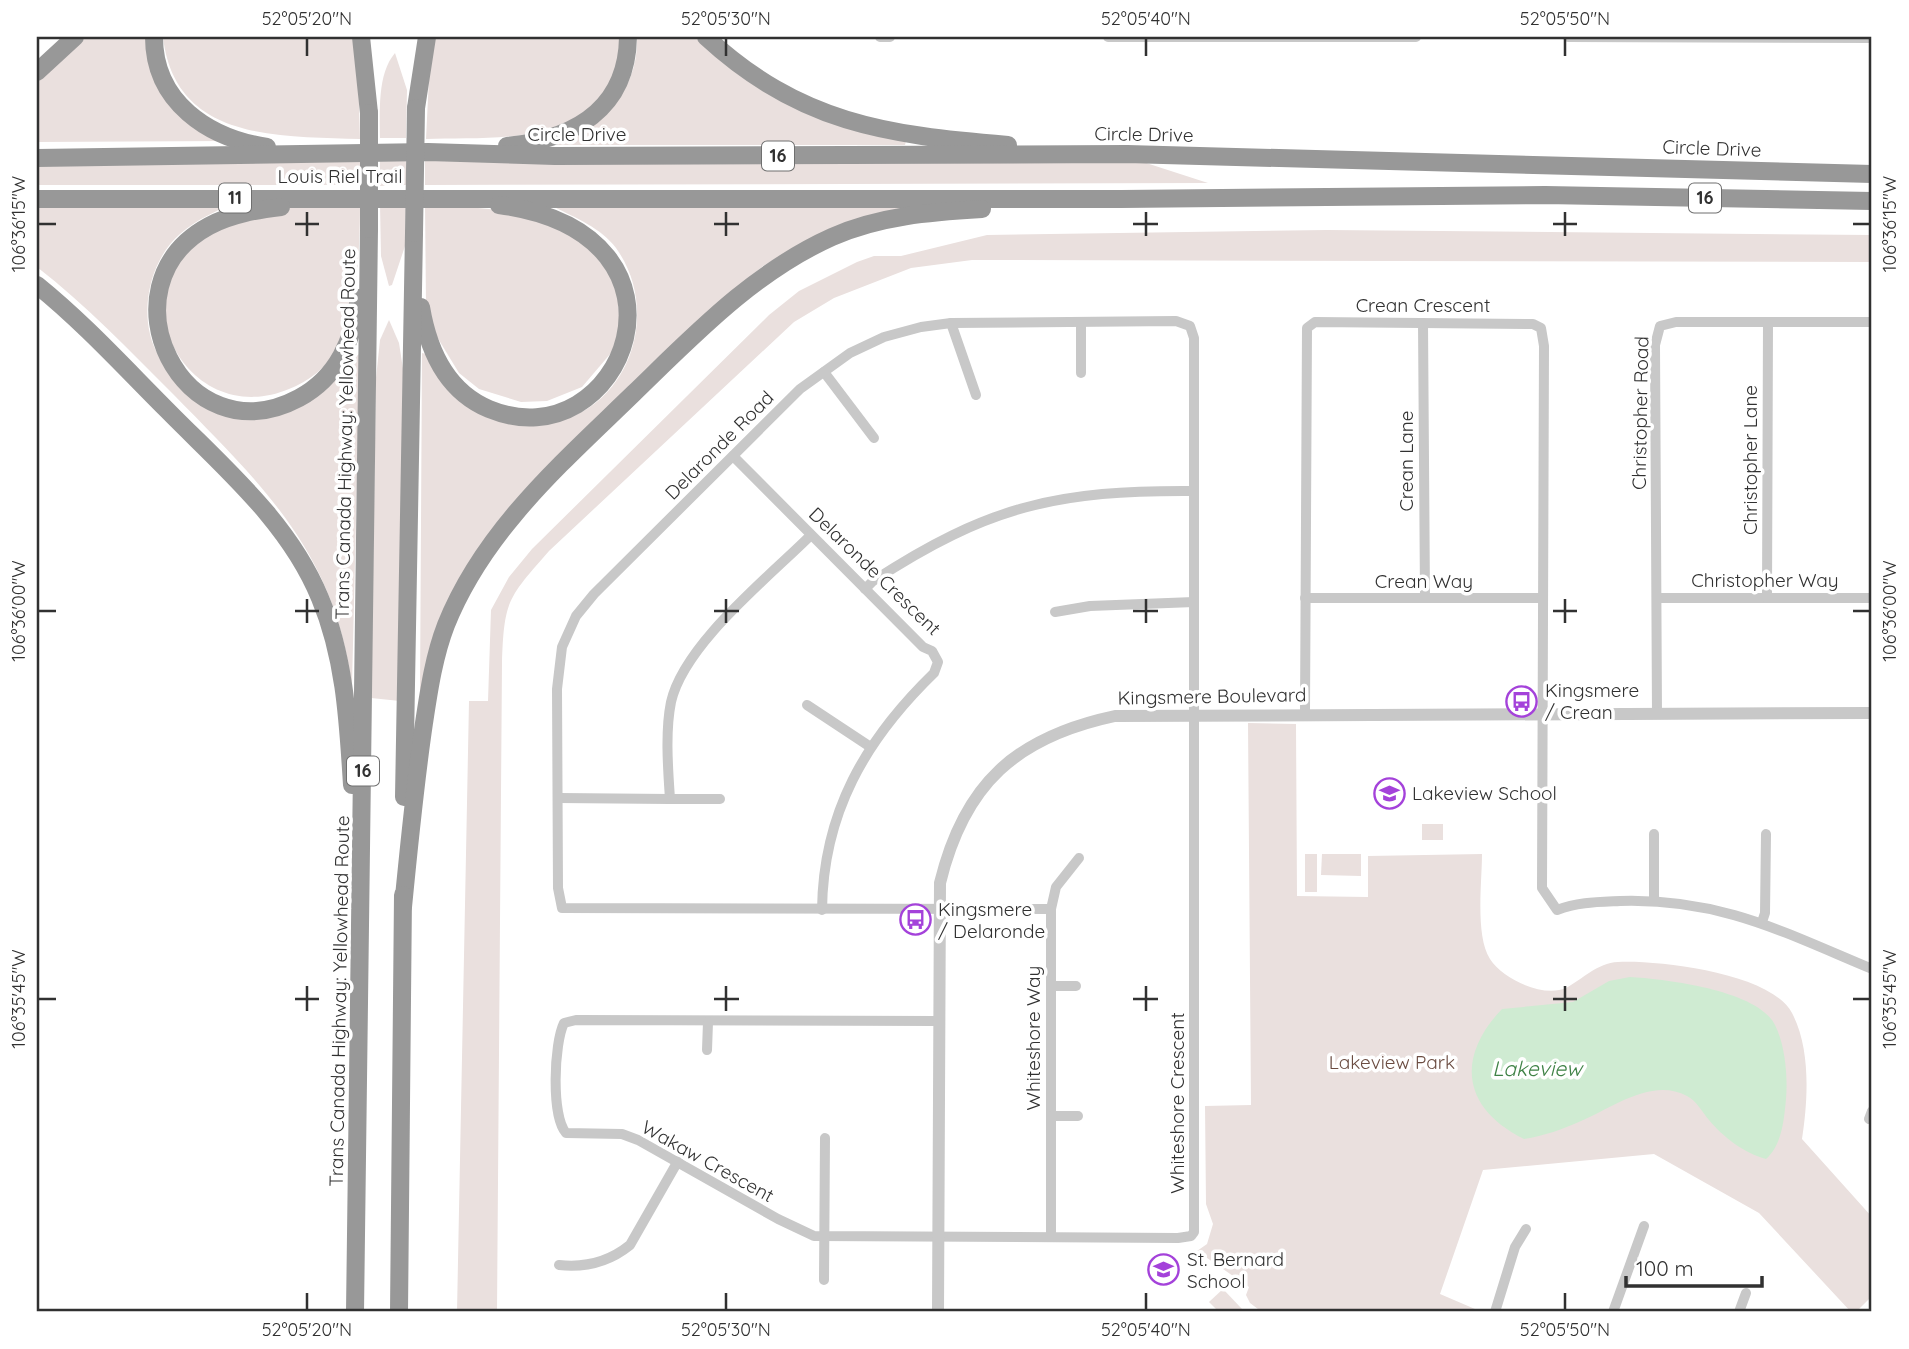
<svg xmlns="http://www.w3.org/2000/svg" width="1909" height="1349" font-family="Quicksand,sans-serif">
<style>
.green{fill:#eae0de}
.water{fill:#cfebd2}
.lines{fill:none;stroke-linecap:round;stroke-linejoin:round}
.minor{stroke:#c8c8c8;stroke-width:10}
.tertiary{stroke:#c8c8c8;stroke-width:12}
.motorway{stroke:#989898;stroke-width:18}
.motorway-bridge{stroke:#989898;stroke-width:18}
.ticks{fill:none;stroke:#313131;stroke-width:2.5}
.labels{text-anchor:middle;stroke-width:7;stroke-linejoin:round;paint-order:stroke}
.shield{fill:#fff;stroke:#6f6f6f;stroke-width:2}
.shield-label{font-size:18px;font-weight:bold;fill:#313131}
.street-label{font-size:19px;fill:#313131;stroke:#fff}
.poi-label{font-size:19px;fill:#313131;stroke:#fff;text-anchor:start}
.park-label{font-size:19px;fill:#6b4c41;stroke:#fff}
.water-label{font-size:21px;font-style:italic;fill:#3f8246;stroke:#fff}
.neatline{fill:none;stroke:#313131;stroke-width:2.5}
.ticks-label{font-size:18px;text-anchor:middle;fill:#313131}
</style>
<rect width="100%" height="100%" fill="#fff"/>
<!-- green -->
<g class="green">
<path d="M81,37H148L161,87L227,141L37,142V75Z"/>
<path d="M163,37H357L360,139C280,136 175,142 163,37Z"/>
<path d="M431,37H621C619,49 619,63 614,74C586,147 488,137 426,139Z"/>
<path d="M637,37H699L726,63L906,141L905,145H557C602,123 639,91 637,37Z"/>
<path d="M395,53L407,90L406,138H380C380,112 377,74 395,53Z"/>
<path d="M360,157V185H37V159Z"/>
<path d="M380,157H406V185L380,186Z"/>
<path d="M425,157L1140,161L1208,183L425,185Z"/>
<path d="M237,201C217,211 197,219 180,234C148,261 136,321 160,358C172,377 199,394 215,410L317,394L360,353L352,687C335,552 263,486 173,394C129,350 86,305 37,267V202Z"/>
<path d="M360,203C360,244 358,314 337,349C327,367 308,382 289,389C192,430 116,301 201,238C207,233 218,230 225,227C238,222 251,215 265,211C294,204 330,206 360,203Z"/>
<path d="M406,203L405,246L392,285L389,286L381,256L380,204Z"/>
<path d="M425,203L522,212L583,240L617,284L620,331L611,353L582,387L547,401L521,402L479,389L459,373L434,332L426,304Z"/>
<path d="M554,207H910L794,248L763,266L725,298L509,510L420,693L422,353C430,354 436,363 442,369C470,397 485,422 528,424C621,428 667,319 616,248C601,228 576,218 554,207Z"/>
<path d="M1327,230L1872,235V262L972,260L911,268L834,298L794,322L549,551C508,598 504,600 502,663L497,1312H457L469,701H488L491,610L509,577L532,549L769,315L799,291L857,262L874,256H901L987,235Z"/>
<path d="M389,320L399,343L403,369L400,701L371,698L376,378L380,340Z"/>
<path d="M1248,723L1296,724L1297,896L1368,897V856L1482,854C1482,882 1475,936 1490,959C1503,979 1543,998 1566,988C1583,979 1597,963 1618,962C1659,960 1771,973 1792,1013C1811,1049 1808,1100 1802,1139L1872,1217V1296L1856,1312H1851L1759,1213L1654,1154L1483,1170L1440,1294L1482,1312H1262L1250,1303L1246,1295L1249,1287L1197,1251L1207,1244L1213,1224L1206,1204L1205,1106L1251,1105Z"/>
<rect x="1422" y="824" width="21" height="16"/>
<rect x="1305" y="854" width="12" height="38"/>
<path d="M1322,854H1361V876L1321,875Z"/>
<path d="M1223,1289L1242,1309L1238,1312H1219L1209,1302Z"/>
</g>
<!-- water -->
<path class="water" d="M1630,977C1665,979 1758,990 1775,1025C1785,1045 1788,1076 1786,1099C1784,1120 1782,1145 1766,1159C1744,1153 1723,1137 1709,1120C1702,1112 1697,1101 1687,1096C1652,1077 1612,1108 1581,1121C1563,1129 1544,1136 1524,1139C1463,1109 1455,1058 1502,1009L1573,1002L1609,981Z"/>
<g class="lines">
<!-- minor -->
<g class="minor">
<path d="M880,37H890"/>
<path d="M1108,37H1416"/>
<path d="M1568,37L1872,38"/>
<path d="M1081,322V373"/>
<path d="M951,323L976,395"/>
<path d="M1423,323L1425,598"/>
<path d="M824,372L874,438"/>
<path d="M733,456L923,647L932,651L938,662L934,673C865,740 823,813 822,910"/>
<path d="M865,589L873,581C988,506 1057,490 1194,491"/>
<path d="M1305,598H1543"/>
<path d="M1657,598H1872"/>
<path d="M1767,598L1768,322"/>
<path d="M1055,612L1090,606L1194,602"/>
<path d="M807,705L869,746"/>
<path d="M1305,713L1307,328L1315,322L1533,324L1541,328L1544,346L1542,888L1557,910C1578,902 1598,902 1620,901C1720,898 1783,932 1872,969"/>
<path d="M1657,714L1655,345L1660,326L1676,322H1872"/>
<path d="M559,798L670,799C668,769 665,732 671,702C684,644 769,577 811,535"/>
<path d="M670,799H720"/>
<path d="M1654,900V834"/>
<path d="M1051,909L1056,887L1079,858"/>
<path d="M1762,922L1765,913L1766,834"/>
<path d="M1051,986H1076"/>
<path d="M937,1021L576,1020L564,1023C554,1043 551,1116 566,1133L622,1134L638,1140L778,1219L814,1236L1178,1238L1191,1236L1194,1232V338L1190,326L1176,321L951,323L921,327L884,337L850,353L800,389L594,594L576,616L562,647L557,689L558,888L562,908L1051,909V1237"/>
<path d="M707,1050L708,1022"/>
<path d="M1052,1116H1078"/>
<path d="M1869,1119L1872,1111"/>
<path d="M559,1265C586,1268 609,1262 630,1245L678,1161"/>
<path d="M824,1280L825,1138"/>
<path d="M1495,1312L1515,1247L1526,1229"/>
<path d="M1613,1312L1644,1226"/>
<path d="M1739,1312L1746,1293"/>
</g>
<!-- tertiary -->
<path class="tertiary" d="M938,1312L940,883C964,784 1016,737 1115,716L1872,713"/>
<!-- motorway -->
<g class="motorway">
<path d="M154,37C154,102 208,138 267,147"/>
<path d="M361,37L369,113"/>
<path d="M706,37C799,123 886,135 1008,145"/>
<path d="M37,72L75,37"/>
<path d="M416,108L427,37"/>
<path d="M507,146C573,139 627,110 628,37"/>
<path d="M37,158L428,152L555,156L1127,154L1872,174"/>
<path d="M37,199H1121L1545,195L1872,201"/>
<path d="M281,207C257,210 231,214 209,226C98,286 183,460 299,398C338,377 353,340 359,298"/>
<path d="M37,285C84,323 124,367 167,410C223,467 289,522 320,598C345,658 348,721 352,785"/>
<path d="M421,307C428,349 446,391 489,409C622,464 715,234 499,205"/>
<path d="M404,797L414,233"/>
<path d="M403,907C409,845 415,784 424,723C429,690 434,656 446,625C484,530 562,463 634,393C695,334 754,272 832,237C879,216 931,212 982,209"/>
<path d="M355,1312L369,229"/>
<path d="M399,1312L403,895"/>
</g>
<!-- motorway-bridge -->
<g class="motorway-bridge">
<path d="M369,229V113"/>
<path d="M414,233L416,108"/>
</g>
</g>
<!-- ticks -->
<path class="ticks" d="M307,38V56M726,38V56M1146,38V56M1565,38V56M307,212V236M726,212V236M1146,212V236M1565,212V236M38,224H56M295,224H319M714,224H739M1133,224H1158M1553,224H1577M1853,224H1870M307,599V623M726,599V623M1146,599V623M1565,599V623M38,611H56M295,611H319M714,611H739M1133,611H1158M1553,611H1577M1853,611H1870M307,986V1011M726,986V1011M1146,986V1011M1565,986V1011M38,999H56M295,999H319M714,999H739M1133,999H1158M1553,999H1577M1853,999H1870M307,1293V1310M726,1293V1310M1146,1293V1310M1565,1293V1310"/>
<!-- icons -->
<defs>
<symbol id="bus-ring" viewBox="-11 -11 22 22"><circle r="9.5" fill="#fff" stroke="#a442da" stroke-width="1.5"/><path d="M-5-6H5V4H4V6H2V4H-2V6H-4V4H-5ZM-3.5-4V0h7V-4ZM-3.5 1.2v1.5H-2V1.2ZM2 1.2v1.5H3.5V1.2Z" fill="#a442da"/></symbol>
<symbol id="school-ring" viewBox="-11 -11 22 22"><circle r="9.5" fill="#fff" stroke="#a442da" stroke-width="1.5"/><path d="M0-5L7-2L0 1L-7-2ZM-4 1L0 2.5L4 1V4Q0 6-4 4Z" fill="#a442da"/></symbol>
</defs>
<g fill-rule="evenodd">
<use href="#bus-ring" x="1504" y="684" width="35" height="35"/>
<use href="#school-ring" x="1372" y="776" width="35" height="35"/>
<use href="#bus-ring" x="898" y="902" width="35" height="35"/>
<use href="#school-ring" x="1146" y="1252" width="35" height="35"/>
</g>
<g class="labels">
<!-- shield labels -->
<g class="shield">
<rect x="762" y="141.5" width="32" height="29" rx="5"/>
<rect x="219" y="183.5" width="32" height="29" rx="5"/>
<rect x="1689" y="183.5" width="32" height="29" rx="5"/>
<rect x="347" y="756.5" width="32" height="29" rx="5"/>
</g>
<g class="shield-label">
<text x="778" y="162">16</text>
<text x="235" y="204">11</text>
<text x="1705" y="204">16</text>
<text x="363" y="777">16</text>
</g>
<!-- street labels -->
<g class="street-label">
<text x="577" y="141">Circle Drive</text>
<text transform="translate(1144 134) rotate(1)" y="7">Circle Drive</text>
<text transform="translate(1712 148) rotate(2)" y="7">Circle Drive</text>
<text x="340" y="183">Louis Riel Trail</text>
<text x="1423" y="312">Crean Crescent</text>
<text transform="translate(1640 413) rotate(-89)" y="7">Christopher Road</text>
<text transform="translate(345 434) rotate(-89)" y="7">Trans Canada Highway: Yellowhead Route</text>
<text transform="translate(719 445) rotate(-45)" y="7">Delaronde Road</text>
<text transform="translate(1750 460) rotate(-90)" y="7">Christopher Lane</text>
<text transform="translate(1406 461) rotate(-90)" y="7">Crean Lane</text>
<text transform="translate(875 571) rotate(44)" y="7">Delaronde Crescent</text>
<text x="1765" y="587">Christopher Way</text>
<text x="1424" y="588">Crean Way</text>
<text transform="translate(1212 696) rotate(-1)" y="7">Kingsmere Boulevard</text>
<text transform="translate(339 1001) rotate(-89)" y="7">Trans Canada Highway: Yellowhead Route</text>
<text transform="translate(1033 1038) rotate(-90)" y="7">Whiteshore Way</text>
<text transform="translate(1177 1103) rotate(-90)" y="7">Whiteshore Crescent</text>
<text transform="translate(708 1161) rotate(29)" y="7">Wakaw Crescent</text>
</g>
<!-- poi labels -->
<g class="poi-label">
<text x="1545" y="697">Kingsmere<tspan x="1545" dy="22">/ Crean</tspan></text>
<text x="1412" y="800">Lakeview School</text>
<text x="938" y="916">Kingsmere<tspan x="938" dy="22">/ Delaronde</tspan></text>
<text x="1187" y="1266">St. Bernard<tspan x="1187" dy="22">School</tspan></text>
</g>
<!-- park labels -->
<g class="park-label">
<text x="1392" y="1069">Lakeview Park</text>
</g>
<!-- water labels -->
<g class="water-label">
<text x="1537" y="1076">Lakeview</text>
</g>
</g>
<!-- border -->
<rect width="1909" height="1349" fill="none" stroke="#ffffff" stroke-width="77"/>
<!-- scale -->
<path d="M1626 1276v10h136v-10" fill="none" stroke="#313131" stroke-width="3.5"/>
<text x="1636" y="1276" font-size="21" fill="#313131" stroke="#ffffff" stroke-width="5" paint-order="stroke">100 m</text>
<rect x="38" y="38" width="1832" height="1272" class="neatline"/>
<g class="ticks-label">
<text x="307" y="25">52°05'20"N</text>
<text x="726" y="25">52°05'30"N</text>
<text x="1146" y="25">52°05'40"N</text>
<text x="1565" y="25">52°05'50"N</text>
<text transform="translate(1890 224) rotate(-90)" y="6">106°36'15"W</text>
<text transform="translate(19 224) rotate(-90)" y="6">106°36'15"W</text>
<text transform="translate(1890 611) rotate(-90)" y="6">106°36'00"W</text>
<text transform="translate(19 611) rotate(-90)" y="6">106°36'00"W</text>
<text transform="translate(1890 999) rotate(-90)" y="6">106°35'45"W</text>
<text transform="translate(19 999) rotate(-90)" y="6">106°35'45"W</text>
<text x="307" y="1336">52°05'20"N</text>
<text x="726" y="1336">52°05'30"N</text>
<text x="1146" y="1336">52°05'40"N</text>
<text x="1565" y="1336">52°05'50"N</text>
</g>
</svg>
